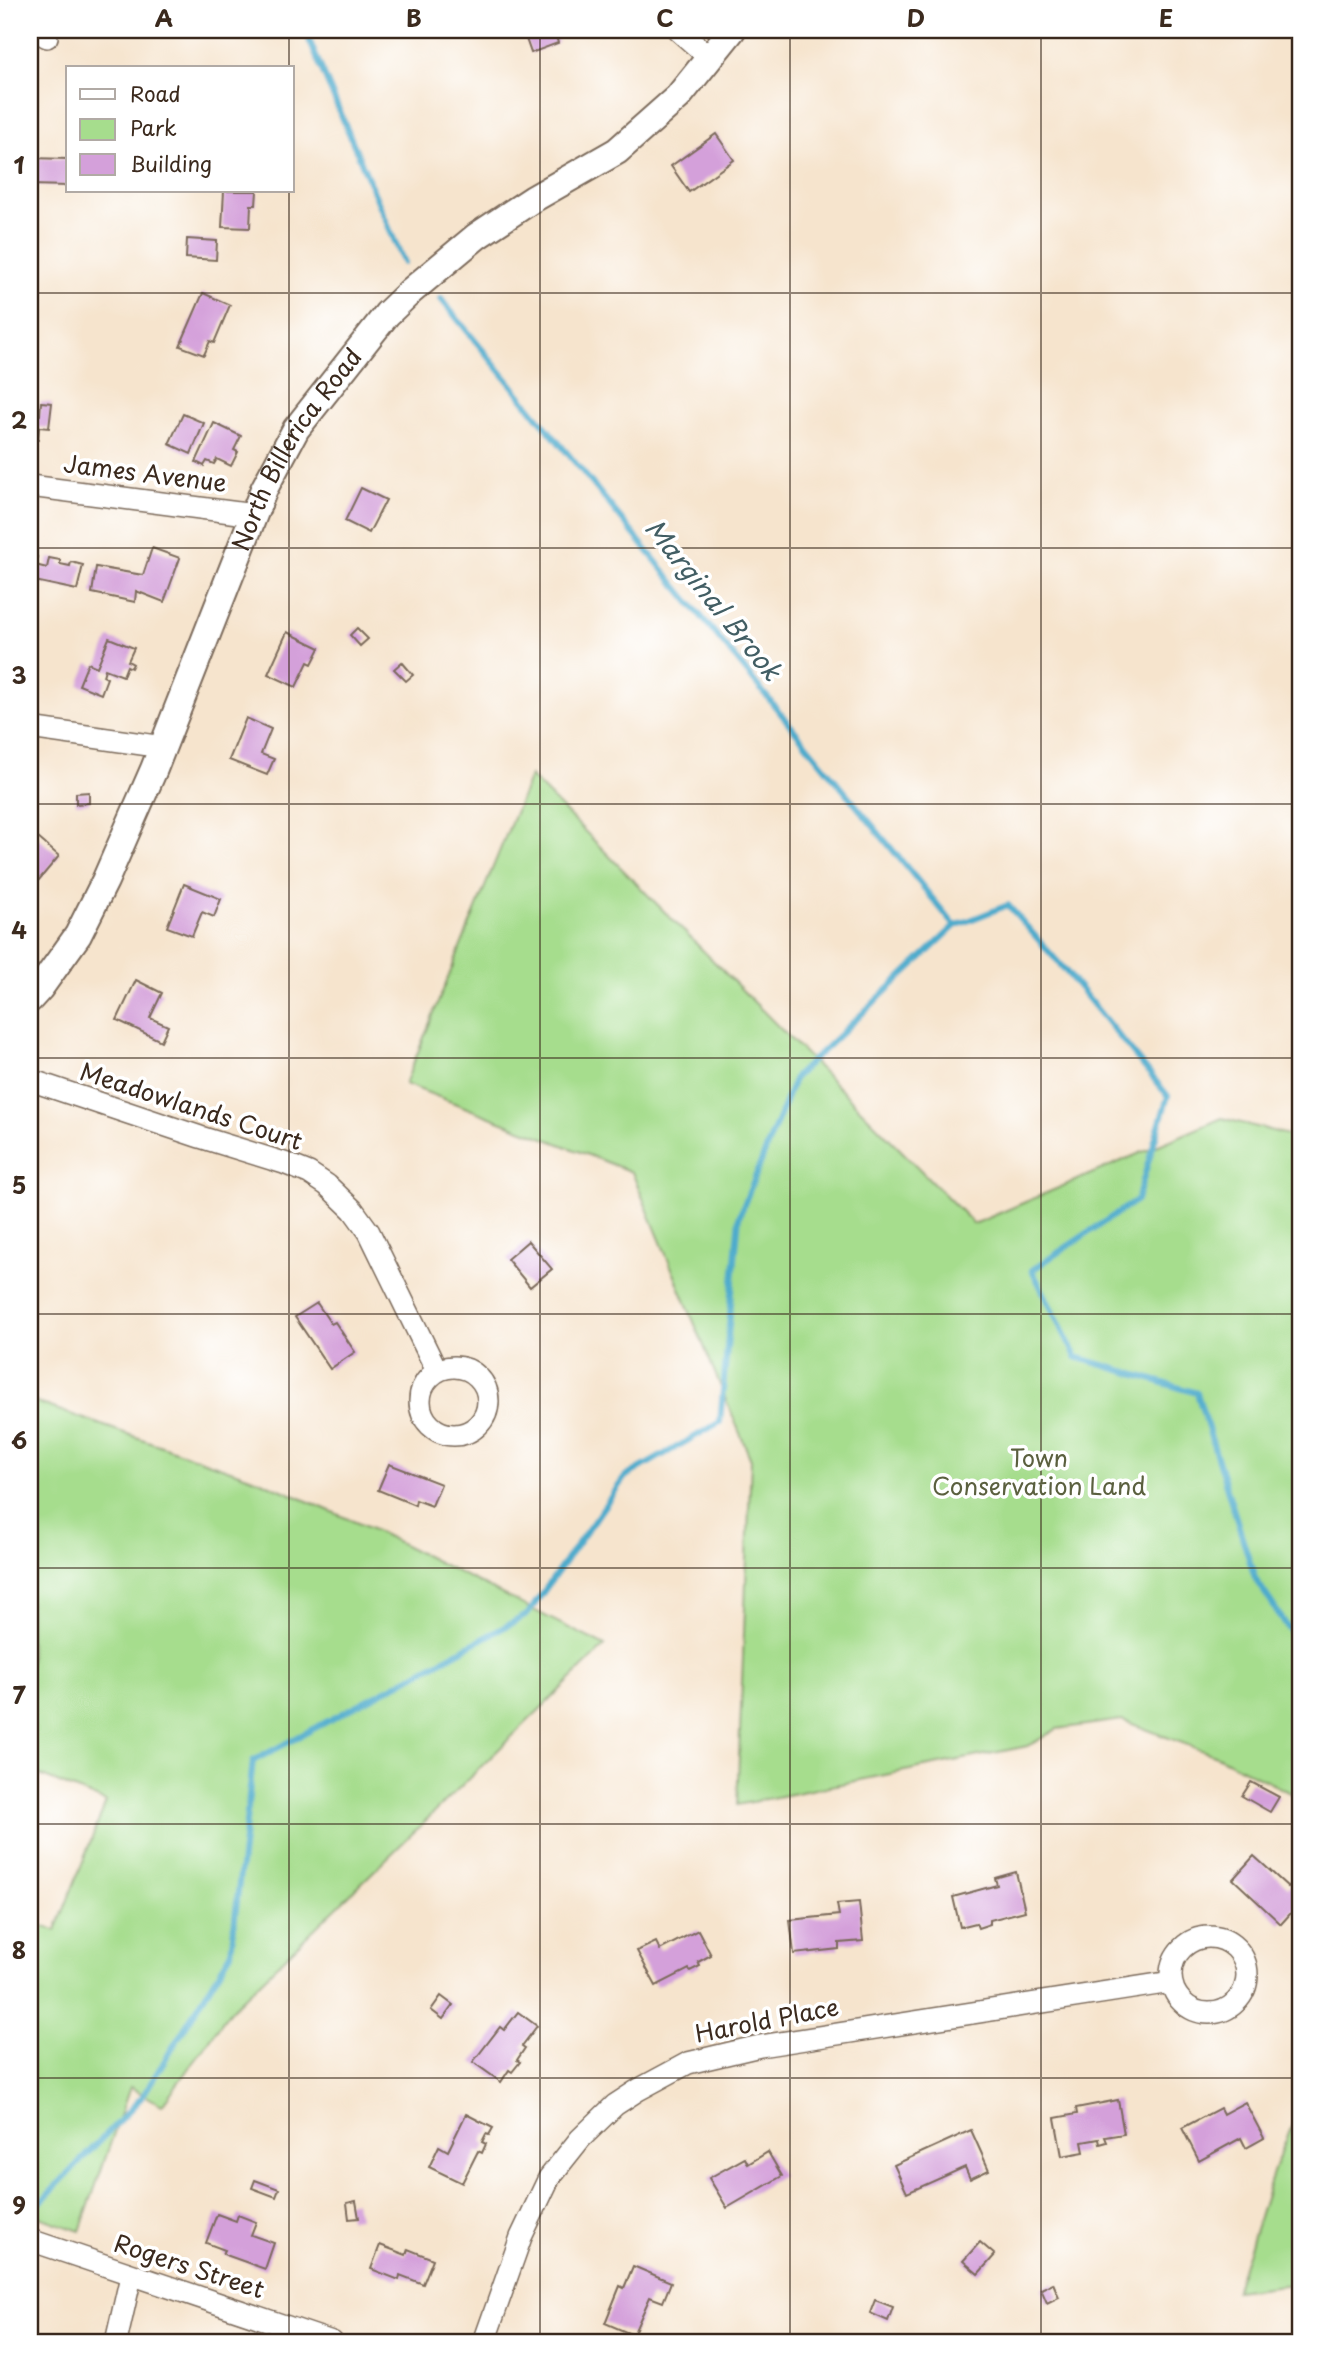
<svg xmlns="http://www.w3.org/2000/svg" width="1330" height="2372" font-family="'Playpen Sans',sans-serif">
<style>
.green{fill:#a6dd8d;stroke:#708456;stroke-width:2}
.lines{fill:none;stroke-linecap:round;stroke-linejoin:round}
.stream{stroke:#4dabcc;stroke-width:6}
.building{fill:#d4a0da}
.minor-casing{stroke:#7c6b5b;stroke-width:24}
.major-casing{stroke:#7c6b5b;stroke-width:30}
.minor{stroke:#fff;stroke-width:21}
.major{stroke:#fff;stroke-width:26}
.grid{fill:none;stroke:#3b2a1e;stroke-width:2;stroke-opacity:0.55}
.labels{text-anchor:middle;stroke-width:7;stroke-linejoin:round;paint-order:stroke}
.street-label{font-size:24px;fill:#3b2a1e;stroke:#fff}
.park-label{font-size:24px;fill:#5b603f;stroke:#fff}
.water-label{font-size:26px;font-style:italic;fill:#425e64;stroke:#fff}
.neatline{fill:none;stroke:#3b2a1e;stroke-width:2.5}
.grid-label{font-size:23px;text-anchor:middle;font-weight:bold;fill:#3b2a1e}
</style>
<rect width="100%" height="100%" fill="#fff"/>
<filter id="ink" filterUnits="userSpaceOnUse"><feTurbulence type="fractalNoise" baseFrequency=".0143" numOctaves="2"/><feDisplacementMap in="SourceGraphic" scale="14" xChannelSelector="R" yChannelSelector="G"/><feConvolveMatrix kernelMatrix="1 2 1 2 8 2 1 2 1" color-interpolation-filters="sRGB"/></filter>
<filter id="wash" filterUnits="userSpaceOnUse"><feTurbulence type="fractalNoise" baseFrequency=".00686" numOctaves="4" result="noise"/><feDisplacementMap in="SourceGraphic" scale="28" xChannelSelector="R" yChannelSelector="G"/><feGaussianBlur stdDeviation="1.57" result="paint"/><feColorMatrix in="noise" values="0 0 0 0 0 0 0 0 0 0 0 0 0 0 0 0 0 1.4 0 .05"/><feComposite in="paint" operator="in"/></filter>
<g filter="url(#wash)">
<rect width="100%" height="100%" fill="#f6e4cd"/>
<!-- green -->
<g class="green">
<path d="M530,776L974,1224L1222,1118L1300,1138V1798L1219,1757L1122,1720L1057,1729L1028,1746L737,1805L751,1460L632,1172L405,1084Z"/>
<path d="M30,1400L259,1480L376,1531L605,1646L231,2010L162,2105L130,2087L80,2231L30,2214V1949L40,1926L56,1930L106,1802L30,1771Z"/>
<path d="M1300,2107V2283L1235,2291L1276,2164Z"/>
</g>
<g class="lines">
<!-- stream -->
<g class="stream">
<path d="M305,30L404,263"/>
<path d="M441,299L955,926"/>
<path d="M34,2209L142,2097L231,1953L253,1761L527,1615L625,1477L720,1422L739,1217L795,1077L955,926L1008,905L1064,969L1168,1096L1137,1200L1032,1270L1076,1357L1197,1393L1255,1578L1300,1646"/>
</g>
</g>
<g id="blocks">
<!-- building -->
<g class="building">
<path d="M517,30H554L558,43L531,53L525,36L520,38Z"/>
<path d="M716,134L734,160L689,192L671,166Z"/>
<path d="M30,158L68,159V186L30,185Z"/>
<path d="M224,191H257L256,205H251L250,228L222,227Z"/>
<path d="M187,239L217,241L216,260L186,258Z"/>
<path d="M203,293L230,305L214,343L210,341L204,355L180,346Z"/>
<path d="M41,402L52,403L49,428L39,427L38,440L30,439V414L40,415Z"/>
<path d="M183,414L204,423L191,454L169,444Z"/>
<path d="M214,423L241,436L234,450L238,452L231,466L217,459L214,464L207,461L204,466L196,462Z"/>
<path d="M361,488L386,500L369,533L345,521Z"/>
<path d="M152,548L180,558L164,602L136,591L135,602L92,593L96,567L143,575Z"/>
<path d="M30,556L37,557L35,565L47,568L49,558L60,560V564L70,566L71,562L83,565L77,590L30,580Z"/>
<path d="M357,628L368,639L360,646L350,635Z"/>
<path d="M287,632L320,648L312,664L308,662L296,687L268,674Z"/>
<path d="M109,638L134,648L128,661L133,664L131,668L127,666L123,676L105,669L103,676L107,678L101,694L79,685L88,663L97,667Z"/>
<path d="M402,662L413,675L406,681L394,669Z"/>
<path d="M246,718L271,729L261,754L274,759L267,775L229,760Z"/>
<path d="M89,792V803L76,804V793Z"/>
<path d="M30,831L59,856L33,887L30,884Z"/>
<path d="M184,884L221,899L214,917L202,912L192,936L167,927Z"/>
<path d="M136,980L162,993L150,1018L168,1026L161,1041L117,1020Z"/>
<path d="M528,1241L552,1269L530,1287L507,1259Z"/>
<path d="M317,1303L331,1324L335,1322L355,1352L330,1369L295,1317Z"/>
<path d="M389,1464L441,1484L432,1506L416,1500L415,1505L378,1490Z"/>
<path d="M1251,1782L1279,1797L1270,1812L1242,1796Z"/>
<path d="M1254,1856L1288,1887L1293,1882L1300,1889V1903L1281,1924L1233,1879Z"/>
<path d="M1016,1872L1025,1911L990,1920V1924L978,1928L976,1923L960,1927L953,1897L997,1885L995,1878Z"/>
<path d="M859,1902L863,1941L839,1943V1949L794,1954L790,1920L839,1915L837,1904Z"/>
<path d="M698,1930L711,1955L698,1962L700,1966L690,1971L689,1969L656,1986L637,1951L656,1942L660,1950Z"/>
<path d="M441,1996L453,2005L443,2019L431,2010Z"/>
<path d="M518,2012L537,2026L522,2046L525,2048L517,2060L520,2062L512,2072L509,2070L501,2082L473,2062L500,2027L504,2030Z"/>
<path d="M1118,2100L1124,2134L1105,2137L1107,2142L1100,2144L1099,2139L1082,2142L1084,2152L1062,2156L1055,2118L1077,2114L1076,2108Z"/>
<path d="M1245,2102L1264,2138L1246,2148L1241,2138L1199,2161L1182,2128L1220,2108L1223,2114Z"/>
<path d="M466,2114L493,2128L489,2135L486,2134L482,2142L486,2144L482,2153L478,2151L462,2183L429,2167L439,2146L448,2151Z"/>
<path d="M971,2130L989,2170L970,2179L965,2167L907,2193L894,2165Z"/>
<path d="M768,2152L782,2176L727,2208L709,2178L745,2158L748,2164Z"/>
<path d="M255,2180L279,2189L276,2197L252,2188Z"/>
<path d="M356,2201L359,2218L349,2219L347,2203Z"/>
<path d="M217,2214L236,2221L238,2215L256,2222L251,2235L274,2243L265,2269L223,2254L225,2250L206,2243Z"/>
<path d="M980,2242L995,2255L978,2274L963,2261Z"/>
<path d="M380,2245L406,2255L408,2249L433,2259L423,2284L400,2275L399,2280L371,2269Z"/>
<path d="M633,2266L671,2282L663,2302L650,2297L633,2335L605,2323L620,2286L624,2288Z"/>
<path d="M1053,2283L1059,2297L1047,2303L1041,2289Z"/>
<path d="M875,2300L893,2307L888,2321L870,2313Z"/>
</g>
</g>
</g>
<g filter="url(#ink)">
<use href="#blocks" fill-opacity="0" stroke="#7c6b5b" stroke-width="2"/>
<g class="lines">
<defs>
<g id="minor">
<path d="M35,30L47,37"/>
<path d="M678,30L710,58"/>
<path d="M30,486L254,515"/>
<path d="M30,728L163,747"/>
<path d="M30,1080L200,1137L284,1163L309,1173L327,1185L353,1210L369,1232L437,1371"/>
<circle cx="454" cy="1401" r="34"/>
<circle cx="1209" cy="1975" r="38"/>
<path d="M30,2240L332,2342"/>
<path d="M116,2342L131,2276"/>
<path d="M484,2342L521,2237L549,2178L580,2139L615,2105L638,2090L688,2063L760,2046L1171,1982"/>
</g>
<g id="major">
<path id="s1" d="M30,999L40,988L78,935L105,881L154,769L264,489L296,429L387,314L411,291L477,236L533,199L617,151L678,97L732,30"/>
</g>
</defs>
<!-- minor casing -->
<use href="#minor" class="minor-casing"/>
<!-- major casing -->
<use href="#major" class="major-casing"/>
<!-- minor -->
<use href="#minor" class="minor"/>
<!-- major -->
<use href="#major" class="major"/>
</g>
</g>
<!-- grid -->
<path class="grid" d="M289,30V68M540,30V2342M790,30V2342M1041,30V2342M289,191V2342M30,293H1300M30,548H1300M30,804H1300M30,1058H1300M30,1314H1300M30,1568H1300M30,1824H1300M30,2078H1300"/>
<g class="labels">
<!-- street labels -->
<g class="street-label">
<text dy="8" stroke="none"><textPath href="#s1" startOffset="614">North Billerica Road</textPath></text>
<text transform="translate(145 474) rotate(7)" y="8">James Avenue</text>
<text transform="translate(191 1107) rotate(18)" y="8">Meadowlands Court</text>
<text transform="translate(767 2021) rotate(-11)" y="8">Harold Place</text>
<text transform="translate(189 2267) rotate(18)" y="8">Rogers Street</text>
</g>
<!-- park labels -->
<g class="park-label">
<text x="1039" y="1467">Town<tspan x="1039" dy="28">Conservation Land</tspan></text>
</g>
<!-- water labels -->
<g class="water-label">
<text transform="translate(713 600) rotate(51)" y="9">Marginal Brook</text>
</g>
</g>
<!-- margin -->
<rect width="1330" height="2372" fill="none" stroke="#fff" stroke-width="77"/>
<!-- legend -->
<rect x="66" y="66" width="228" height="126" fill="#ffffff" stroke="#b1aaa5" stroke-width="2"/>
<rect x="80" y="89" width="35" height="10" fill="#ffffff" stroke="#b1aaa5" stroke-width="2"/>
<text x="130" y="102" font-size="21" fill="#3b2a1e">Road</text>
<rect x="80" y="119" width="35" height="21" fill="#a6dd8d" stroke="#b1aaa5" stroke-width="2"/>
<text x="130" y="136" font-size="21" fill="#3b2a1e">Park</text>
<rect x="80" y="154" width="35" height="21" fill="#d4a0da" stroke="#b1aaa5" stroke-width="2"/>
<text x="130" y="172" font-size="21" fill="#3b2a1e">Building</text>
<rect x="38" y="38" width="1254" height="2296" class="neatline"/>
<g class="grid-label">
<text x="164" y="27">A</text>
<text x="414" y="27">B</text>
<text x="665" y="27">C</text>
<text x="916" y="27">D</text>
<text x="1166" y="27">E</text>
<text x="19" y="174">1</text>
<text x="19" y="429">2</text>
<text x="19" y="684">3</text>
<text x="19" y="939">4</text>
<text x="19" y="1194">5</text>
<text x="19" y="1449">6</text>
<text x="19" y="1704">7</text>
<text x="19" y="1959">8</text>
<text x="19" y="2214">9</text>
</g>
</svg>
